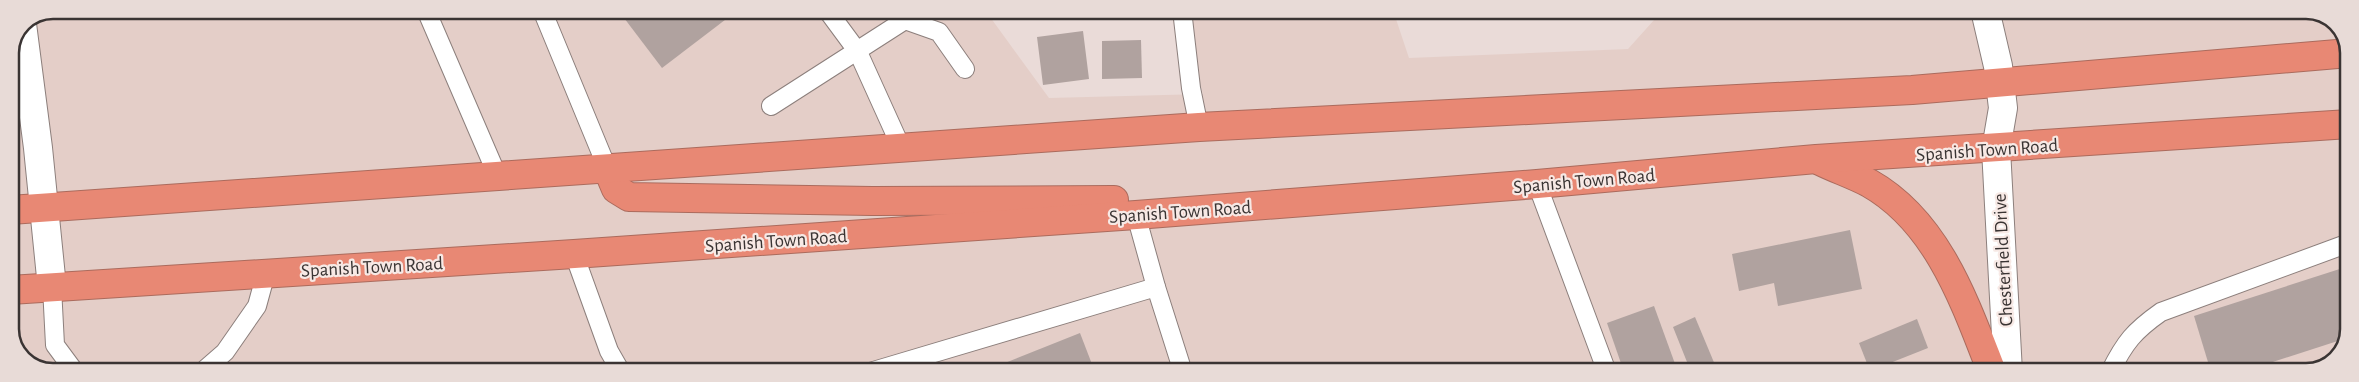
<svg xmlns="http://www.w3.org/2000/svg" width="2359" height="382" font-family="'Alegreya Sans',sans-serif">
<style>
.built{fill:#e4cec8}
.building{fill:#b0a29f}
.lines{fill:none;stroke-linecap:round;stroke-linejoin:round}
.lane-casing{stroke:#8c7f7c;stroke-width:20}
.secondary-casing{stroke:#8c7f7c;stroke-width:30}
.highway-casing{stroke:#ab6b5d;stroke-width:30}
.lane{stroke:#fff;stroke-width:18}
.secondary{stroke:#fff;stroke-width:28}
.highway{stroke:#e88874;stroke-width:28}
.labels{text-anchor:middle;stroke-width:4.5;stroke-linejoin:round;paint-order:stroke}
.street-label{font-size:19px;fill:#3a3433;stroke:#f7e9e5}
.rim{fill:none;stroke:#3a3433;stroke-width:2.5}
</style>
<rect width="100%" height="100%" fill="#eadbd8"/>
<!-- built -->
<path class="built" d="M53,10H985L1049,98L1203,94L1180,10H1393L1409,58L1628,49L1663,10H2312L2337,23L2349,48V335L2334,361L2306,372H47L22,359L10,334V53L23,22Z"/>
<!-- building -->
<g class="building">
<path d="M618,10H738L662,68Z"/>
<path d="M1083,31L1089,79L1043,85L1037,37Z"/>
<path d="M1141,40L1142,78L1102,79V41Z"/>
<path d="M1850,230L1862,289L1778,306L1774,283L1739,291L1732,254Z"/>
<path d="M2349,266L2347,338L2242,372H2211L2194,316Z"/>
<path d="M1654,306L1678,372H1624L1607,323Z"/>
<path d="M1695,317L1718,372H1691L1673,327Z"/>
<path d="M1917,319L1928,348L1870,371L1859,343Z"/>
<path d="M1080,333L1095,372H997L995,367Z"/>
</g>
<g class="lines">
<defs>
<g id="lane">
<path d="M426,10L498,177"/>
<path d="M542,10L608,170"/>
<path d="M827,10L858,52L901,147"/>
<path d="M1182,10L1191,88L1199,127"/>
<path d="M771,106L905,20L939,32L965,69"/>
<path d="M1537,184L1607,372"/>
<path d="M1136,215L1156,287L1183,372"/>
<path d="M574,254L609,351L621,372"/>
<path d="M52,287L55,345L75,372"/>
<path d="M202,372L225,352L257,306L266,273"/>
<path d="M870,372L1156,287"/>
<path d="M2110,372C2125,342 2134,331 2161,312L2349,243"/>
</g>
<g id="secondary">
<path d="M1985,10L1998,66L2003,108L1996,149L2008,372"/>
<path d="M22,24L38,148L52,287"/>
</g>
<g id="highway">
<path d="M1820,161C1836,169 1854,175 1869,183C1938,222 1965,303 1992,372"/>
<path d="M608,170L616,189L629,197L872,201L1114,200"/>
<path d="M10,210L1199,127L1912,90L2349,53"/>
<path d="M10,290L574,254L1136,215L1537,184L1816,159L2349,124"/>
</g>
</defs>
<!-- lane casing -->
<use href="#lane" class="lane-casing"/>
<!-- secondary casing -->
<use href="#secondary" class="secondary-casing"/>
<!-- highway casing -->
<use href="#highway" class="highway-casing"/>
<!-- lane -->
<use href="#lane" class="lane"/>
<!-- secondary -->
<use href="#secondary" class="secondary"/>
<!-- highway -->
<use href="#highway" class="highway"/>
</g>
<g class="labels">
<!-- street labels -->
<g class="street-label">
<text transform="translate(1987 149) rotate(-4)" y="7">Spanish Town Road</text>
<text transform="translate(1584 180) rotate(-5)" y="7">Spanish Town Road</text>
<text transform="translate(1180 211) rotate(-4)" y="7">Spanish Town Road</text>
<text transform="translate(776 240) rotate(-4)" y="7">Spanish Town Road</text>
<text transform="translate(2002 260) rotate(-93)" y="7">Chesterfield Drive</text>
<text transform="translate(372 266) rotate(-3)" y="7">Spanish Town Road</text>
</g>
</g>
<!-- crop -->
<path d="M0 0H2359V382H0ZM53 19H2306A34 34 0 0 1 2340 53V329A34 34 0 0 1 2306 363H53A34 34 0 0 1 19 329V53A34 34 0 0 1 53 19Z" fill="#e8dbd7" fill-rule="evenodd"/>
<path class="rim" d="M53 19H2306A34 34 0 0 1 2340 53V329A34 34 0 0 1 2306 363H53A34 34 0 0 1 19 329V53A34 34 0 0 1 53 19Z"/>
</svg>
